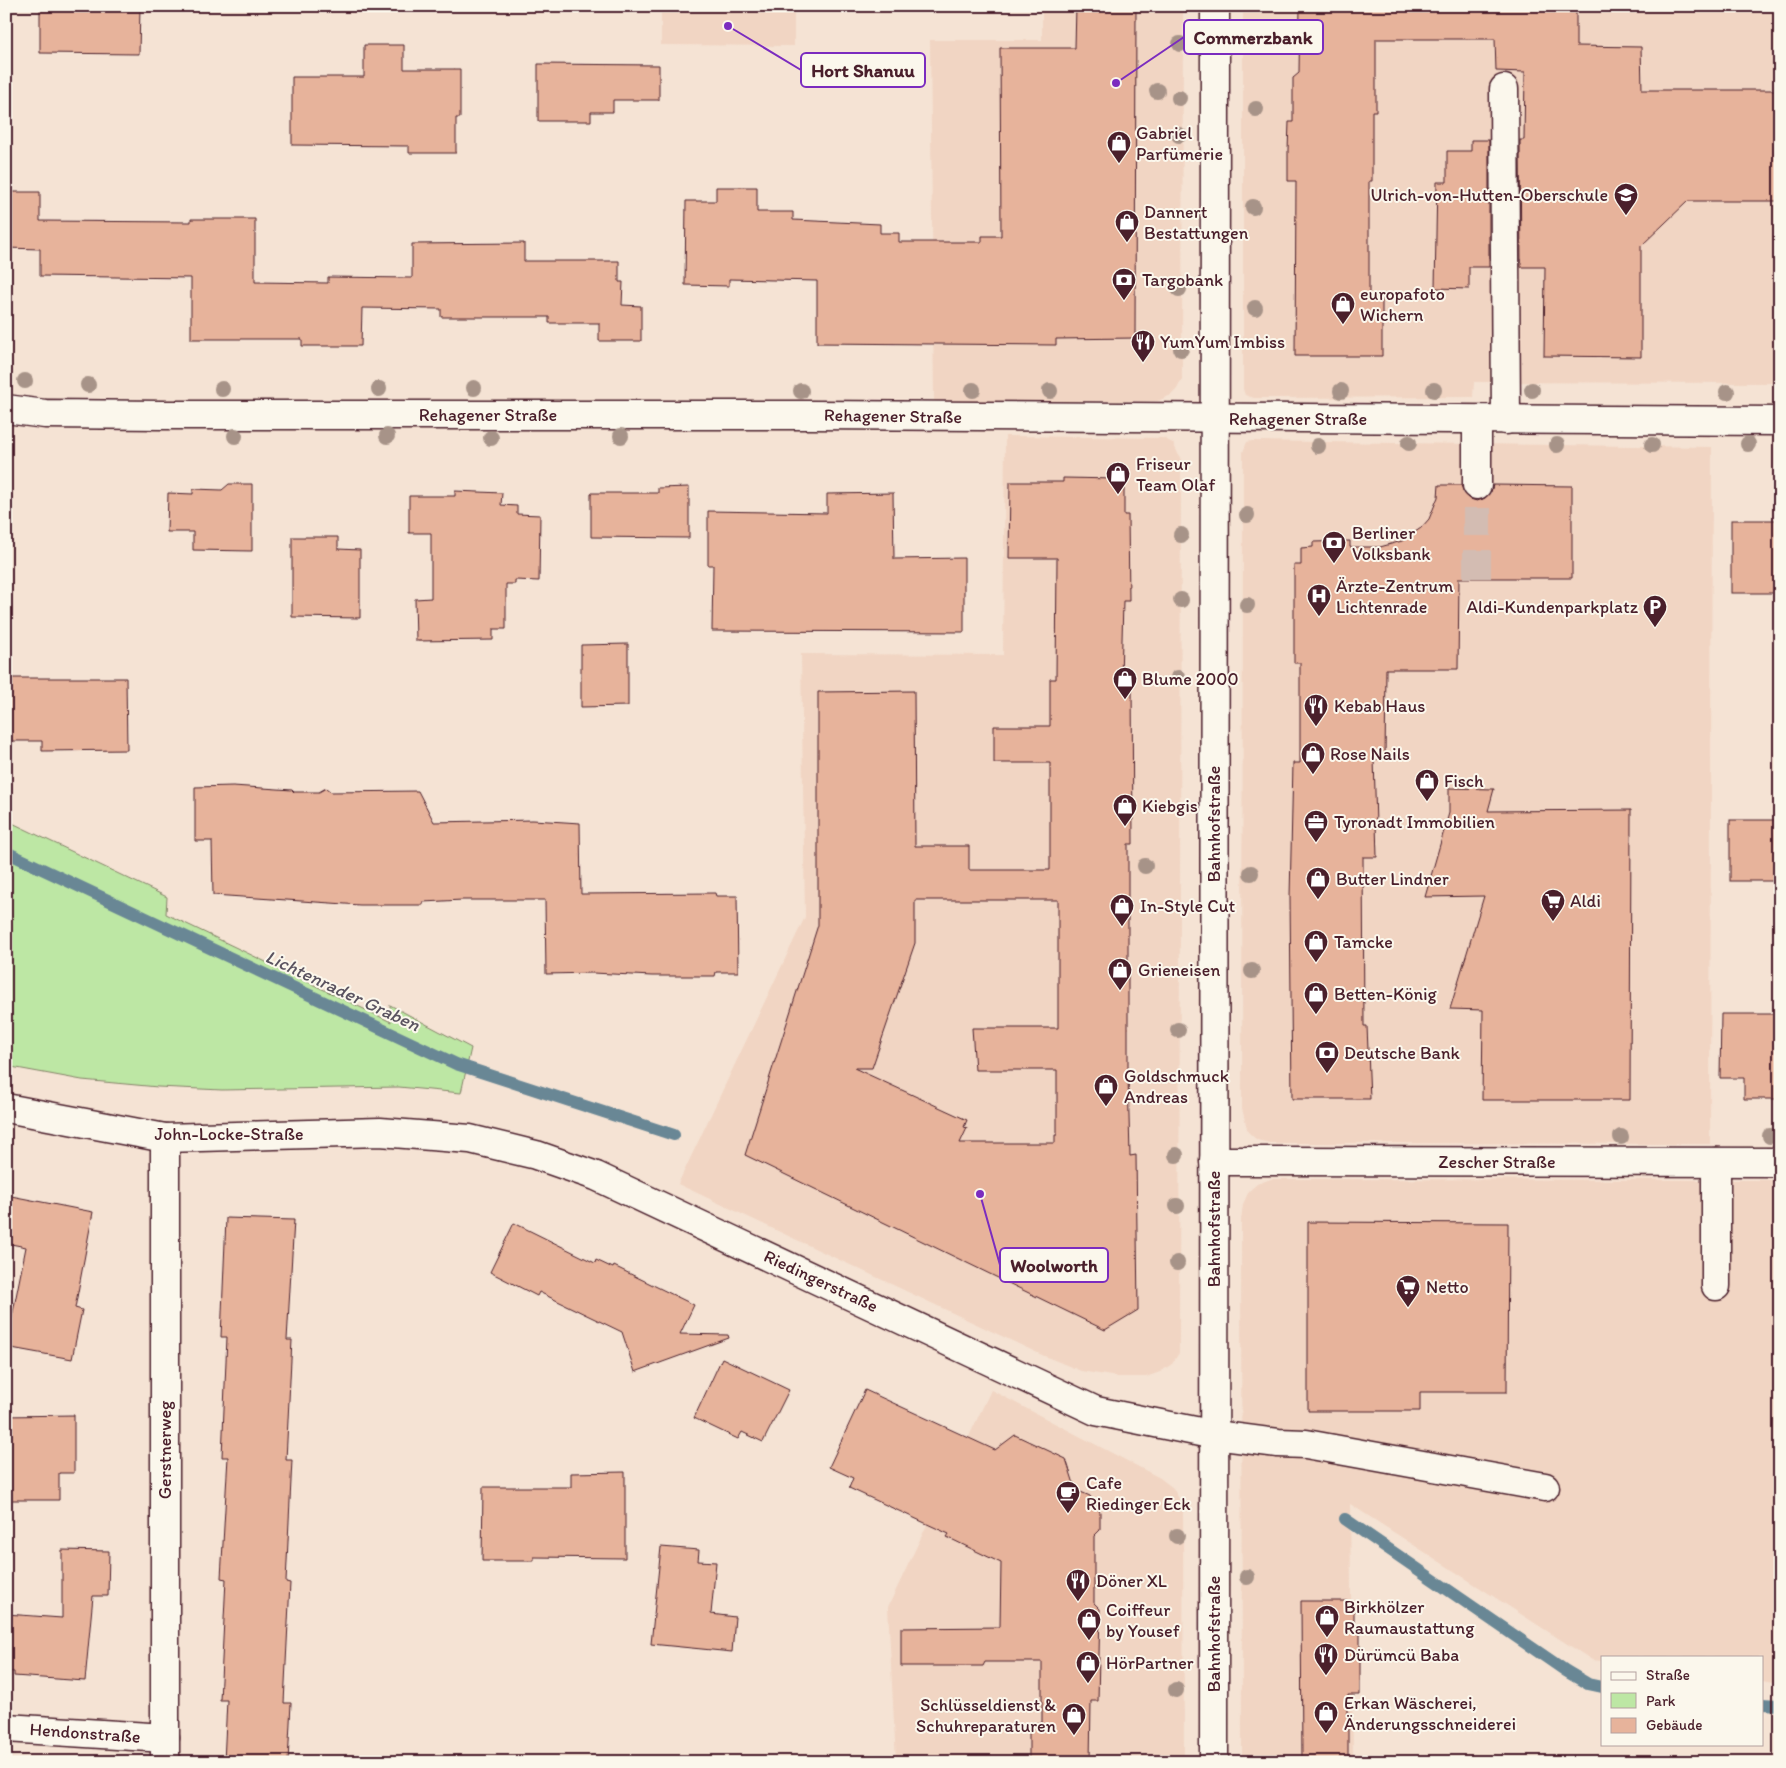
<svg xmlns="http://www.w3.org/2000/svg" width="1786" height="1768" font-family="Itim,sans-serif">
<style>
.built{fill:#f1d5c3}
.green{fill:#bde7a4;stroke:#848368}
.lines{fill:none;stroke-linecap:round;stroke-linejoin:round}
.stream{stroke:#698795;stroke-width:12}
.building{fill:#e7b39b;stroke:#4a1f2b;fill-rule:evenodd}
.minor-tunnel{stroke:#d3bcb2;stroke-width:28;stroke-dasharray:28 14;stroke-linecap:butt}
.minor-casing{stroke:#4a1f2b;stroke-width:31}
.minor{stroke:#fbf7ec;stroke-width:28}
.tree{fill:#a79388}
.labels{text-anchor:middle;stroke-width:4;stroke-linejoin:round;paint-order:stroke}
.poi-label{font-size:18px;fill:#4a1f2b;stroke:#fbf7ec;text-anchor:start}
.street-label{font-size:18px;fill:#4a1f2b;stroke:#fbf7ec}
.water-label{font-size:19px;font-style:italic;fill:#5a5360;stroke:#fbf7ec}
.leader{fill:none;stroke:#7b2cbf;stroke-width:2}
.callout-dot{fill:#7b2cbf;stroke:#fbf7ec;stroke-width:2}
.callout{fill:#fbf7ec;stroke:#7b2cbf;stroke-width:2}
.callout-label{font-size:19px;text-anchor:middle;font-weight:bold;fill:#4a1f2b}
</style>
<rect width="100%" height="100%" fill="#f5e3d4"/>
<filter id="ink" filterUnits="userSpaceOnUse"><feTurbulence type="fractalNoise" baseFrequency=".02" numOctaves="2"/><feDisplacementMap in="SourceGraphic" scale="10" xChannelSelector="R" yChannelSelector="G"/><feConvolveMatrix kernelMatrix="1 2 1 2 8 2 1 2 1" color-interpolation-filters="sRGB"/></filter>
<g filter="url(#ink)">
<!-- built -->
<g class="built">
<path d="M661,6H794V46L661,45Z"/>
<path d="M1042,6H1183L1182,379L1177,389L1171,395L1158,401H934L930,40H1042Z"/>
<path d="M1243,6H1780V383L1474,382L1473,397L1254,398L1245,395L1243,389Z"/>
<path d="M1005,436L1163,438L1173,443L1181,460L1179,1353L1172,1364L1160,1372L1146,1377H1117L1081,1371L1042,1355L678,1184L805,917L801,654L1003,655Z"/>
<path d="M1252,441L1712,447L1710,1144L1270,1143L1257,1140L1248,1132L1242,1109L1243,452L1247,442Z"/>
<path d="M1271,1179L1777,1180L1778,1684L1762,1681V1657H1602V1661L1592,1660L1350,1504L1353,1762H1242L1241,1220L1243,1204L1249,1191L1257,1184Z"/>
<path d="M991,1390L1160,1478L1173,1488L1179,1499L1183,1509L1184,1762H896L888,1607Z"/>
</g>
<!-- green -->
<path class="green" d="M6,820L167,897L166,914L391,1022L390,1005L471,1048L461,1093L399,1087L222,1090L158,1087L82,1080L6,1066Z"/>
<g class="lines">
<!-- stream -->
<g class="stream">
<path d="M6,852L456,1064L674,1135"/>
<path d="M1345,1519L1566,1671L1588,1684L1602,1687"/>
<path d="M1762,1704L1780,1705"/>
</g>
</g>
<!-- building -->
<g class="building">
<path d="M40,6H140L139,54L40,53Z"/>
<path d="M1076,6H1136L1135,338L1056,339V345L817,343V281L729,279V286L685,285L686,201H716V187H757V212H793V220L880,224V233H899V242H982V236H1001L1000,48H1075Z"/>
<path d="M1300,6H1576V46L1641,47L1642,90H1780V201H1688L1641,246V357L1544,356L1545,267H1521L1520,140H1524L1525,72L1496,71L1495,39H1376V111H1372V181H1369V297H1382V356H1295L1296,181H1288V150L1289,122H1293V78L1299,73Z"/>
<path d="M364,45H404V69H460V118H456V153H409V146L292,145V77H364Z"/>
<path d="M538,64L659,65V100H613V112H591V121H538Z"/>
<path d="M1471,140H1489V267H1469V289L1435,288L1437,182H1447V151H1471Z"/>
<path d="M6,192H40V221L191,222V219H255V282L328,283V277L412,278V244L524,243V261H619V282H623L622,305L641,306V341H599V323H549V317H441V309L362,308L361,346H302V339H191V278L40,276V249L6,248Z"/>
<path d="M1063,478L1118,479V483L1124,484V515H1128L1129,601H1123L1121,679H1132L1133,844H1128V1076L1130,1156L1136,1155L1138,1310L1105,1330L745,1155L818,925V692L914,691L915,846H969V870H1050V763H994V726H1050V679H1056L1057,558H1009L1010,482H1063ZM915,900H1058V1028H972L975,1070H1057V1135H1055V1143H960L967,1128L964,1127L967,1120L854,1068H872L915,943Z"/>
<path d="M229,484H252V551L193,550V532H167L168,493L193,494V489L222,490Z"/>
<path d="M1439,485H1461L1464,493L1470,499L1477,501L1485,498L1491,492L1493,485L1572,486V578H1459L1458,669H1386L1385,759H1374L1377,857H1363L1364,1026H1367L1370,1099H1292L1290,897L1293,763H1300V663H1294V565H1301V548L1313,547V542L1350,541V547H1380L1402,541L1421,528L1429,519L1438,497Z"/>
<path d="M689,487V538L591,537V493H658V488Z"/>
<path d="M455,491L502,493L501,505L517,506V514L540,515L539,581L515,580V584H506V629H493V640L416,641L415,599L431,598V533H409V496H455Z"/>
<path d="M893,493L894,559L964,558V632L712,631L713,565H708V511L827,513V494Z"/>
<rect x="1731" y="520" width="49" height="73"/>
<path d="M292,537H338V549L360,550V618L292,617Z"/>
<path d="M628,644V706L581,707V645Z"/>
<path d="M6,678H126L127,750L42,751V741H6Z"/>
<path d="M233,786L292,790L294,792H319L326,788L331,792L418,791L434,822L533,820L580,823L581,894L715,893L716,896H737L738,972H716L715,976H652L593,973L546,974L545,900H463L423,902V905H360L213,895L212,841H195V787Z"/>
<path d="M1449,788L1494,789L1488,811L1631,810L1630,1100H1482L1483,1010L1450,1009L1484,896L1425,897L1449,813Z"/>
<rect x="1730" y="820" width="50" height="61"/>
<path d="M1721,1014H1780V1099H1744V1078H1720Z"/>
<path d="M6,1195L93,1212L75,1308L82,1310L72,1359L6,1347L26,1247L6,1243Z"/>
<path d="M226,1218L294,1220L287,1340H292L286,1460H292L286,1582L290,1583L284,1703H291L288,1762H224L227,1700H220L226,1579L221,1578L228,1457H222L227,1337H221Z"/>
<path d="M1308,1222L1508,1223L1507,1392H1420V1411H1308Z"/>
<path d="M514,1223L595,1263L596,1260L613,1268L614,1266L694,1305L680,1334L728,1335L729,1338L635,1372L622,1332L539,1292L537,1296L490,1272Z"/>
<path d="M722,1358L789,1390L763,1442L742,1432L738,1439L694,1418Z"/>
<path d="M865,1390L995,1450L1015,1435L1066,1459L1076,1490L1090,1496L1100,1512V1530L1094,1536V1603L1100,1609L1098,1701H1091L1090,1762H1029V1723H1042V1662H985L983,1666H901V1628L1000,1627L1001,1563L947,1537L949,1534L849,1488L853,1478L829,1467Z"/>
<path d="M74,1415V1473H59V1500H6V1416Z"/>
<path d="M625,1472V1558L534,1557V1561H482L483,1487H571V1473Z"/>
<path d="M661,1547L699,1550L698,1561L716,1562L711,1614L735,1617L732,1652L651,1644Z"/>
<path d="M62,1550L109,1551L108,1596H93L85,1681L14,1676V1672L6,1671V1614L62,1618Z"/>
<path d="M1301,1601H1354V1626H1360V1695H1348V1762H1302Z"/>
</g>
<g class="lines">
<!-- minor-tunnel -->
<path class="minor-tunnel" d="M1477,578V485"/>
<defs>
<g id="minor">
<path d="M1504,89L1506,420"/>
<path d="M6,409L45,414L162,415H812L1780,421"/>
<path d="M1477,420V485"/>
<path d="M6,1108L165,1138L380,1132L470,1139L536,1155L596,1176L1096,1411L1215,1435L1278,1443L1306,1444L1545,1487"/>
<path d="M1214,1161L1780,1162"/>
<path d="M1716,1162V1286"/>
<path d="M6,1728L165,1738"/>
<path d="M165,1762V1138"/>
<path d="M1214,1762L1215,6"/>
</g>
</defs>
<!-- minor casing -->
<use href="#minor" class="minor-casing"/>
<!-- minor -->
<use href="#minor" class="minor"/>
</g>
<!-- trees -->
<g class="tree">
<circle cx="1180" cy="44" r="8"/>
<circle cx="1157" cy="91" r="8"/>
<circle cx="1179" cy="98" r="8"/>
<circle cx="1256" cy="109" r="8"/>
<circle cx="1179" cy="135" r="8"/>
<circle cx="1253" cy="207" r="8"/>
<circle cx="1179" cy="289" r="8"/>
<circle cx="1255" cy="308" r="8"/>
<circle cx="1181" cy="349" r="8"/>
<circle cx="25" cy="381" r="8"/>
<circle cx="88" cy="385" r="8"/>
<circle cx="474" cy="388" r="8"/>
<circle cx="222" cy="389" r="8"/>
<circle cx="379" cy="389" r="8"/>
<circle cx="973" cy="390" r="8"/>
<circle cx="1434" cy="390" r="8"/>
<circle cx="1532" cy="390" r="8"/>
<circle cx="801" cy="391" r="8"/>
<circle cx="1050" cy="391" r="8"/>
<circle cx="1341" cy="391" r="8"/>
<circle cx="1727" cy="392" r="8"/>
<circle cx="235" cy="436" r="8"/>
<circle cx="387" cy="436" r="8"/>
<circle cx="621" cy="436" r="8"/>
<circle cx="491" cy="438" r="8"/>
<circle cx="1409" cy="443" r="8"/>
<circle cx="1748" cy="444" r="8"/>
<circle cx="1557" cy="445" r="8"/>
<circle cx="1652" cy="445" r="8"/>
<circle cx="1318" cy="446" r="8"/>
<circle cx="1247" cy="515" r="8"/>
<circle cx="1181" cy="535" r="8"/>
<circle cx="1181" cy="600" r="8"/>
<circle cx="1247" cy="605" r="8"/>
<circle cx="1178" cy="678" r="8"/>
<circle cx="1145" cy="866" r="8"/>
<circle cx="1251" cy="873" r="8"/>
<circle cx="1252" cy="971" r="8"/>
<circle cx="1178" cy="1030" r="8"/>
<circle cx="1770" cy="1136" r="8"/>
<circle cx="1621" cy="1137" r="8"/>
<circle cx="1176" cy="1155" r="8"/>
<circle cx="1177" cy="1206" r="8"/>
<circle cx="1177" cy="1263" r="8"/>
<circle cx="1177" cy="1536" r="8"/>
<circle cx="1247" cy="1577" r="8"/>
<circle cx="1176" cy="1690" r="8"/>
</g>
</g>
<!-- icons -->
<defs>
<symbol id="shop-pin" viewBox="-11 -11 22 30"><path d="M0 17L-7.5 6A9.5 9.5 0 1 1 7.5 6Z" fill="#4a1f2b" stroke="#fbf7ec"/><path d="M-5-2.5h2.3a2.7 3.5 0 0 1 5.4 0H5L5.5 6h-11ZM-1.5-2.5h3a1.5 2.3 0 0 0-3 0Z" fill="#fff"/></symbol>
<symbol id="school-pin" viewBox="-11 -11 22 30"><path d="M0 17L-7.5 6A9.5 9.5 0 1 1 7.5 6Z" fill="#4a1f2b" stroke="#fbf7ec"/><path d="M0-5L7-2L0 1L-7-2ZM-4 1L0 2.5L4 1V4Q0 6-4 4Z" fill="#fff"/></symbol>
<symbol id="bank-pin" viewBox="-11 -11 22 30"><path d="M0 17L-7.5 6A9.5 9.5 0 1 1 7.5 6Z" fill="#4a1f2b" stroke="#fbf7ec"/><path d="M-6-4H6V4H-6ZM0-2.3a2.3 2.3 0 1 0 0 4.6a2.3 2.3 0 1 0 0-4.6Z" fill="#fff"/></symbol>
<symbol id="restaurant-pin" viewBox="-11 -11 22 30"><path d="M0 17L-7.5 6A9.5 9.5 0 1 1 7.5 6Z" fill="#4a1f2b" stroke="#fbf7ec"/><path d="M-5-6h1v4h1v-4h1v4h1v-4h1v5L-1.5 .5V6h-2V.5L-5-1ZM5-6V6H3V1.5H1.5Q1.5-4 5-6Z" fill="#fff"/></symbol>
<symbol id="hospital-pin" viewBox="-11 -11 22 30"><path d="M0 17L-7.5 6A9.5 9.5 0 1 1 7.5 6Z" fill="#4a1f2b" stroke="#fbf7ec"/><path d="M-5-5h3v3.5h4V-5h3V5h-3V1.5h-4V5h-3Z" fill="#fff"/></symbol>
<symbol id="parking-pin" viewBox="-11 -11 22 30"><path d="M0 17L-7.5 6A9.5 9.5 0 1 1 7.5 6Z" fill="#4a1f2b" stroke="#fbf7ec"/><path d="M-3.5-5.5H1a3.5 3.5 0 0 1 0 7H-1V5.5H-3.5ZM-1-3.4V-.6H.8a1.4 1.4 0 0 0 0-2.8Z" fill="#fff"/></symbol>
<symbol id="office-pin" viewBox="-11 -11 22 30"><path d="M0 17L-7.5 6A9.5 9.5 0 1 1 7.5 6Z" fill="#4a1f2b" stroke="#fbf7ec"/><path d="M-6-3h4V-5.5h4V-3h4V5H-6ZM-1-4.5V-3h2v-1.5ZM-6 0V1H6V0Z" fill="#fff"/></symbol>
<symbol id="supermarket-pin" viewBox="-11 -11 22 30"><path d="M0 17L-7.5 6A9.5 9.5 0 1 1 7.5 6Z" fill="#4a1f2b" stroke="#fbf7ec"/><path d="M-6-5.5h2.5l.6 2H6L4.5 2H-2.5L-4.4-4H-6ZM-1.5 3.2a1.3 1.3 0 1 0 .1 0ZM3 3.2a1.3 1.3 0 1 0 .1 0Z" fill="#fff"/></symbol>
<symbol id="cafe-pin" viewBox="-11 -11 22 30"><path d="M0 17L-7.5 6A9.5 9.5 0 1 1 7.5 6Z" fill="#4a1f2b" stroke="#fbf7ec"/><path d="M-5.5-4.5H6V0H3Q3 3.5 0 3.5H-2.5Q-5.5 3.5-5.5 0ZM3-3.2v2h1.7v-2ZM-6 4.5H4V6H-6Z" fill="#fff"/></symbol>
</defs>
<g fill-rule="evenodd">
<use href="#shop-pin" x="1105" y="129" width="28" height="38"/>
<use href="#school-pin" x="1612" y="181" width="28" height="38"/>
<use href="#shop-pin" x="1113" y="208" width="28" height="38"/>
<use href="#bank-pin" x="1110" y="266" width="28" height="38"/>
<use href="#shop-pin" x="1329" y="290" width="28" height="38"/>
<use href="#restaurant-pin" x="1129" y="328" width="28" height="38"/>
<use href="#shop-pin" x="1104" y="460" width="28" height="38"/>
<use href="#bank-pin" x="1320" y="529" width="28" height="38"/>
<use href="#hospital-pin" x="1305" y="582" width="28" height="38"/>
<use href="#parking-pin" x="1641" y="593" width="28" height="38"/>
<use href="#shop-pin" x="1111" y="665" width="28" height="38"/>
<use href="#restaurant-pin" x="1302" y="692" width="28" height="38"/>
<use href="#shop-pin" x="1299" y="740" width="28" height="38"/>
<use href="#shop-pin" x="1413" y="767" width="28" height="38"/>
<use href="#shop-pin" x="1111" y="792" width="28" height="38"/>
<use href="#office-pin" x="1302" y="808" width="28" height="38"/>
<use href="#shop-pin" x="1304" y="865" width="28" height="38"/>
<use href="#supermarket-pin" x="1539" y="887" width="28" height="38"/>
<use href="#shop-pin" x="1108" y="892" width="28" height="38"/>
<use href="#shop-pin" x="1302" y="928" width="28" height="38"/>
<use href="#shop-pin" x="1106" y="956" width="28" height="38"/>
<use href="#shop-pin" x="1302" y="980" width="28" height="38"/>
<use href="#bank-pin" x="1313" y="1039" width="28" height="38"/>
<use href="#shop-pin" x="1092" y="1072" width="28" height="38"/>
<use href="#supermarket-pin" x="1394" y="1273" width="28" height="38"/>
<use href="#cafe-pin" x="1054" y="1479" width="28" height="38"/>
<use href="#restaurant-pin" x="1064" y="1567" width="28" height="38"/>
<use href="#shop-pin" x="1313" y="1603" width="28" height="38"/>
<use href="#shop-pin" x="1075" y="1606" width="28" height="38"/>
<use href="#restaurant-pin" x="1312" y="1641" width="28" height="38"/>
<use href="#shop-pin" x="1074" y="1649" width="28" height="38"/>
<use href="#shop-pin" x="1312" y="1699" width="28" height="38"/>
<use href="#shop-pin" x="1060" y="1701" width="28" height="38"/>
</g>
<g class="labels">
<!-- poi labels -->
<g class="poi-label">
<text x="1136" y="139">Gabriel<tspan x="1136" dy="21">Parfümerie</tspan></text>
<text x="1608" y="201" text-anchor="end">Ulrich-von-Hutten-Oberschule</text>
<text x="1144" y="218">Dannert<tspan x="1144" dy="21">Bestattungen</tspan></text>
<text x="1142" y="286">Targobank</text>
<text x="1360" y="300">europafoto<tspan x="1360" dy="21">Wichern</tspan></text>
<text x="1160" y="348">YumYum Imbiss</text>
<text x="1136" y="470">Friseur<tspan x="1136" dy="21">Team Olaf</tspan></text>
<text x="1352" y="539">Berliner<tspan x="1352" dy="21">Volksbank</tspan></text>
<text x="1336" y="592">Ärzte-Zentrum<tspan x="1336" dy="21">Lichtenrade</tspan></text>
<text x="1638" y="613" text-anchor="end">Aldi-Kundenparkplatz</text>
<text x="1142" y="685">Blume 2000</text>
<text x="1334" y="712">Kebab Haus</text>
<text x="1330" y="760">Rose Nails</text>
<text x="1444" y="787">Fisch</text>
<text x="1142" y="812">Kiebgis</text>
<text x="1334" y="828">Tyronadt Immobilien</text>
<text x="1336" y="885">Butter Lindner</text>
<text x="1570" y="907">Aldi</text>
<text x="1140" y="912">In-Style Cut</text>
<text x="1334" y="948">Tamcke</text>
<text x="1138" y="976">Grieneisen</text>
<text x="1334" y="1000">Betten-König</text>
<text x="1344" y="1059">Deutsche Bank</text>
<text x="1124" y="1082">Goldschmuck<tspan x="1124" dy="21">Andreas</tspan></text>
<text x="1426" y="1293">Netto</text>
<text x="1086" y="1489">Cafe<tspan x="1086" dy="21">Riedinger Eck</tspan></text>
<text x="1096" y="1587">Döner XL</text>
<text x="1344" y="1613">Birkhölzer<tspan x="1344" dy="21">Raumaustattung</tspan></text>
<text x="1106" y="1616">Coiffeur<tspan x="1106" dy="21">by Yousef</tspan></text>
<text x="1344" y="1661">Dürümcü Baba</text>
<text x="1106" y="1669">HörPartner</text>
<text x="1344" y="1709">Erkan Wäscherei,<tspan x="1344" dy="21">Änderungsschneiderei</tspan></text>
<text x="1056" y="1711" text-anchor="end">Schlüsseldienst &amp;<tspan x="1056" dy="21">Schuhreparaturen</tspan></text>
</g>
<!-- street labels -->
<g class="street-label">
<text x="488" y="421">Rehagener Straße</text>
<text transform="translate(893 416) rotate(1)" y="6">Rehagener Straße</text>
<text x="1298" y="425">Rehagener Straße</text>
<text transform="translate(1214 824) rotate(-90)" y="6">Bahnhofstraße</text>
<text x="229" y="1140">John-Locke-Straße</text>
<text x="1497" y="1168">Zescher Straße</text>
<text transform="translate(1214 1229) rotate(-90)" y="6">Bahnhofstraße</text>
<text transform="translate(821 1281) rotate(25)" y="6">Riedingerstraße</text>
<text transform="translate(165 1450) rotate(-90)" y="6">Gerstnerweg</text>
<text transform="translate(1214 1634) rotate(-90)" y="6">Bahnhofstraße</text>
<text transform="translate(85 1733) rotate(4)" y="6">Hendonstraße</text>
</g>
<!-- water labels -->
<g class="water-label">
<text transform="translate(343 990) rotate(25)" y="7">Lichtenrader Graben</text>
</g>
</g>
<!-- callouts -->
<path class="leader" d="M1116 83L1184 37M728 26L801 70M980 1194L1000 1265"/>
<g class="callout-dot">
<circle cx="1116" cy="83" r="5"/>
<circle cx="728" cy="26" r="5"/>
<circle cx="980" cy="1194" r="5"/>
</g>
<g class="callout">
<rect x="1184" y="20" width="139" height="34" rx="5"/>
<rect x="801" y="53" width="124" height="34" rx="5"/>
<rect x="1000" y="1248" width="108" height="34" rx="5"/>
</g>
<g class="callout-label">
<text x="1253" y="44">Commerzbank</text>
<text x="863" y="77">Hort Shanuu</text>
<text x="1054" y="1272">Woolworth</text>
</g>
<!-- margin -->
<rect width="1786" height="1768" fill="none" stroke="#fbf7ec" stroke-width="25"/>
<rect x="12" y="12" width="1761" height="1743" fill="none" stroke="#4a1f2b" stroke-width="2" filter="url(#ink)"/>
<!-- legend -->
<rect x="1601" y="1656" width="162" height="90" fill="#fbf7ec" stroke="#b4a19f"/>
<rect x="1611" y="1672" width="25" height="8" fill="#fbf7ec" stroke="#b4a19f"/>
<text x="1646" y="1680" font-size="15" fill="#4a1f2b">Straße</text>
<rect x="1611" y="1693" width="25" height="15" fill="#bde7a4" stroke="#b4a19f"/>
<text x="1646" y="1706" font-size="15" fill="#4a1f2b">Park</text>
<rect x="1611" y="1718" width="25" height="15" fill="#e7b39b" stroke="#b4a19f"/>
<text x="1646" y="1730" font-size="15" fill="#4a1f2b">Gebäude</text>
</svg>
